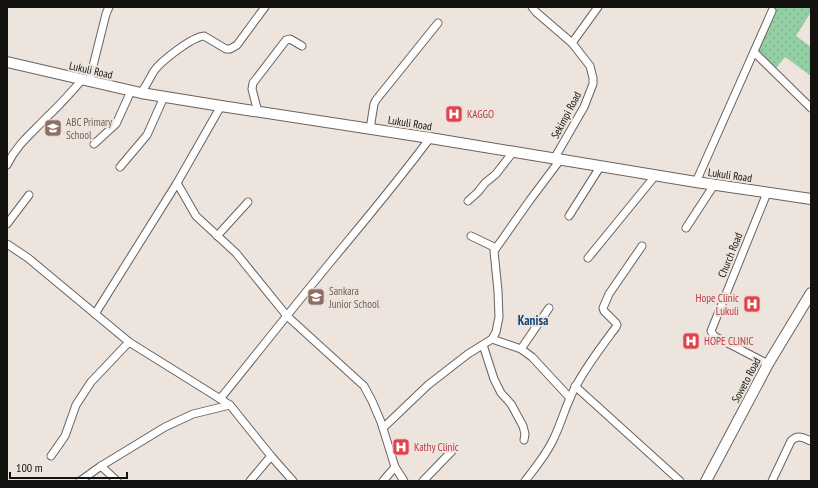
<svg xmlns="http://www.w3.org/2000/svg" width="818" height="488" font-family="'PT Sans Narrow',sans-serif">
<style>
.grass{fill:url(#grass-dots)}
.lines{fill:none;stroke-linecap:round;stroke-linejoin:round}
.street-casing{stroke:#6a625d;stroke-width:9}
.secondary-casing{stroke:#6a625d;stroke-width:12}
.street{stroke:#fff;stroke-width:7}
.secondary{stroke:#fff;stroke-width:10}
.labels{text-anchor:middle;stroke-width:4;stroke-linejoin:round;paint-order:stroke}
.street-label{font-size:11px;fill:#14120f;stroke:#ece4dd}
.health-label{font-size:11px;fill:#be3a42;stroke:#ece4dd;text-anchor:start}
.education-label{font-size:11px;fill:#785e54;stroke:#ece4dd;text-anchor:start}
.quarter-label{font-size:13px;font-weight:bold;fill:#124779;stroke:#ece4dd}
</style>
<defs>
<pattern id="grass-dots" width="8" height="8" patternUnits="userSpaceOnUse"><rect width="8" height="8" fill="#93cfa4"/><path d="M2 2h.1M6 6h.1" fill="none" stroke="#7eb18c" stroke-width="1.8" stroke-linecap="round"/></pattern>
</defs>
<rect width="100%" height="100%" fill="#ece4dd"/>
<!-- grass -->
<path class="grass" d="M768,7H810L811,12L796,36L811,47V76L785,57L776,68L756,49L775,13V11Z"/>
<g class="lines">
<defs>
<g id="street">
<path d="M532,7L536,12L572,43L590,66L593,78V84L584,107L554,159"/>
<path d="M572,43L598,7"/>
<path d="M754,52L811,108"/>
<path d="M89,82L106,14L109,7"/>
<path d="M141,93C146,86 150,78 154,71C161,61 192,37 204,36L226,49H230L237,45L265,7"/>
<path d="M258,112L252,89L253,83L286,40L290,39L302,46"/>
<path d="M370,129L374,104L376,100L438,23"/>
<path d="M94,144L116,124L131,91"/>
<path d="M7,165C17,144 32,133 48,116C60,105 71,92 82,80"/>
<path d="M120,167L147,135L164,97"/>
<path d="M696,182L772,11"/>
<path d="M177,183L196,216L236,253L287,316L364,386L372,401L381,422L395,467L404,481"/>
<path d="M767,193L711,331L714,336L768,364"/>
<path d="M468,201L478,192L485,183L496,174L513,152"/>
<path d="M569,216L600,167"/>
<path d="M7,224L29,195"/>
<path d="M686,228L714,185"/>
<path d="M217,236L248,202"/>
<path d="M471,236L496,248"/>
<path d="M7,244L28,258L129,342L230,405L271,456L293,481"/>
<path d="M588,258L655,176"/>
<path d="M95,314L177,183L221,106"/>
<path d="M492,339L521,349L532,357L570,398"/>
<path d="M483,345L494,379L501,393L511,404L523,426L525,434L524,440"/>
<path d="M521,349L549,308"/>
<path d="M575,386L680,481"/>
<path d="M220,399C258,352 295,305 333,259C366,219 399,180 430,138"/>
<path d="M383,428L428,385L468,354L492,339L496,332L499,317L498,291L494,251L530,200L560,160"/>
<path d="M51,456L65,436L76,405L91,382L129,342"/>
<path d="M101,466L117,481"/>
<path d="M80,481L101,466L165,427L193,414L230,405"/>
<path d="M250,481L271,456"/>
<path d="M383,481L395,467"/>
<path d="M423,481L452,451"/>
<path d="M525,481C535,468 546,455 553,440C562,422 566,403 576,386C587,365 602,346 616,327L617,325L616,323L604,311L603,308L609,294L642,246"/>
<path d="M772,481L791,441C798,434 803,438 811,441"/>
</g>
<g id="secondary">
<path d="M7,62L141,93L221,106L430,138L696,182L811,199"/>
<path d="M706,481L768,364L811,293"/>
</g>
</defs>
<!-- street casing -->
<use href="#street" class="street-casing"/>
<!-- secondary casing -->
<use href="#secondary" class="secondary-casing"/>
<!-- street -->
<use href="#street" class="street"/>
<!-- secondary -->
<use href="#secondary" class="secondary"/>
</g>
<!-- icons -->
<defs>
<symbol id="hospital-square" viewBox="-11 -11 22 22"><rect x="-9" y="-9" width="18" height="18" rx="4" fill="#e0444e" stroke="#ece4dd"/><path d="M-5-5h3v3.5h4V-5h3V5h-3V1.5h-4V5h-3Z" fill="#fff"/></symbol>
<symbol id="school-square" viewBox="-11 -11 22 22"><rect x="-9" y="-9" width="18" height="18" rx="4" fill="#8d6e63" stroke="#ece4dd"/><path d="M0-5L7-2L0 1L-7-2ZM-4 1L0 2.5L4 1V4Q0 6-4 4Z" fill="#fff"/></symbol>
</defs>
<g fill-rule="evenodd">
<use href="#hospital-square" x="444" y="104" width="20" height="20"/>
<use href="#school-square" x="43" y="118" width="20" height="20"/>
<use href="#school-square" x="306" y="287" width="20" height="20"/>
<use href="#hospital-square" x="742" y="294" width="20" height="20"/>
<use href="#hospital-square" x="681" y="331" width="20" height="20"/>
<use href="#hospital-square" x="391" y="437" width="20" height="20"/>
</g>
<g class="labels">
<!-- street labels -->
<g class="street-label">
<text transform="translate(91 70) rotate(13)" y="4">Lukuli Road</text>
<text transform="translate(566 115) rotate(-62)" y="4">Sekimpi Road</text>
<text transform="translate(410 123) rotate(9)" y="4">Lukuli Road</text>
<text transform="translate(730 175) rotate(8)" y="4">Lukuli Road</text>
<text transform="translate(730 255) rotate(-68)" y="4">Church Road</text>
<text transform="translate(746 380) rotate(-62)" y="4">Soweto Road</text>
</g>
<!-- health labels -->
<g class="health-label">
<text x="467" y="118">KAGGO</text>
<text x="739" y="302" text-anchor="end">Hope Clinic<tspan x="739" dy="13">Lukuli</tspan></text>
<text x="704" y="345">HOPE CLINIC</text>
<text x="414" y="451">Kathy Clinic</text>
</g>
<!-- education labels -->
<g class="education-label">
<text x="66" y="126">ABC Primary<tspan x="66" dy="13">School</tspan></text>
<text x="329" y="295">Sankara<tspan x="329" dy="13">Junior School</tspan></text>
</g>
<!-- quarter labels -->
<g class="quarter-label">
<text x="533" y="325">Kanisa</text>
</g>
</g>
<!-- border -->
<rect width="818" height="488" fill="none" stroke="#14120f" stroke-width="16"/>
<!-- scale -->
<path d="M10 472v6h117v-6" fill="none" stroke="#14120f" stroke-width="2"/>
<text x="16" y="472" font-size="12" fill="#14120f" stroke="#ece4dd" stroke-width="3" paint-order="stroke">100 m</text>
</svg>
